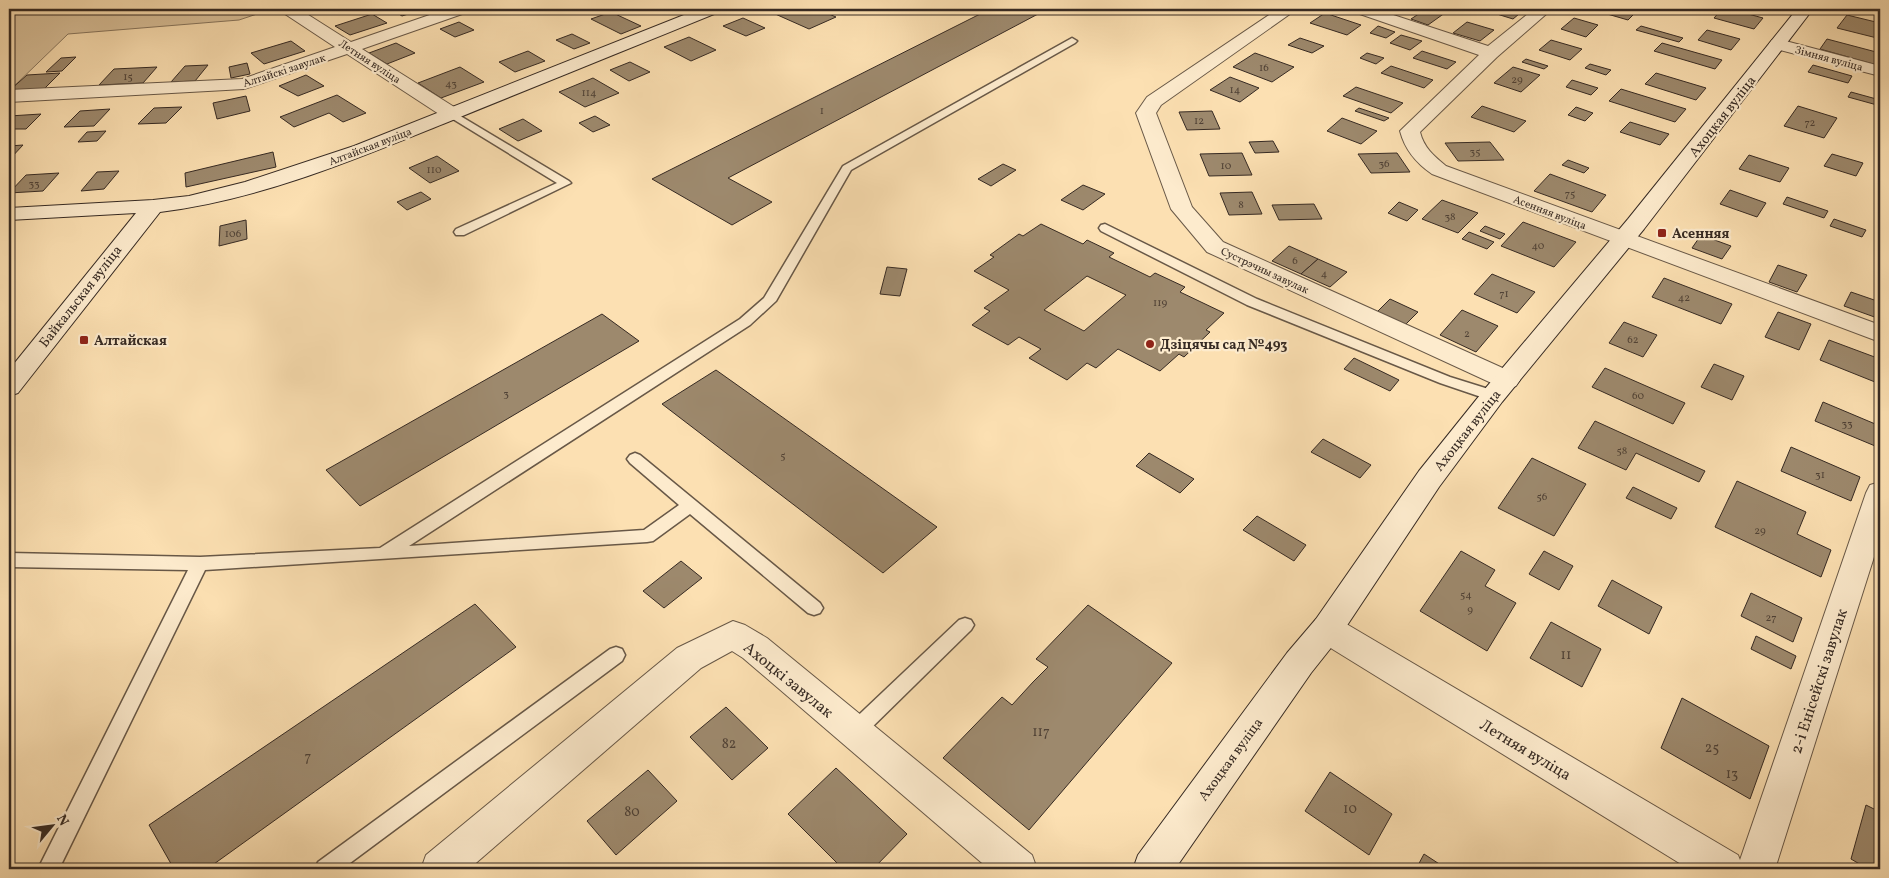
<svg xmlns="http://www.w3.org/2000/svg" width="1889" height="878" font-family="Vollkorn,serif">
<style>
.green{fill:#dac19a;stroke:#88765e}
.building{fill:#9d896d;stroke:#362a23;fill-rule:evenodd}
.lines{fill:none;stroke-linecap:round;stroke-linejoin:round}
.lane-casing{stroke:#685847;stroke-width:3}
.street-casing{stroke:#685847;stroke-width:2}
.secondary-casing{stroke:#362a23;stroke-width:2}
.lane{fill:#fdebcd;fill-rule:evenodd}
.street{fill:#fdebcd;fill-rule:evenodd}
.secondary{fill:#fdebcd;fill-rule:evenodd}
.poi-dot{fill:#8f2418;stroke:#fdebcd;stroke-width:2}
.labels{text-anchor:middle;stroke-width:4.5;stroke-linejoin:round;paint-order:stroke}
.far-street-label{font-size:11px;fill:#362a23;stroke:#fdebcd}
.number-label{font-size:11px;fill:#504236}
.street-label{font-size:14px;fill:#362a23;stroke:#fdebcd}
.poi-label{font-size:14px;font-weight:bold;fill:#362a23;stroke:#fdebcd;text-anchor:start}
.near-number-label{font-size:14px;fill:#504236}
.near-street-label{font-size:16px;fill:#362a23;stroke:#fdebcd}
</style>
<rect width="100%" height="100%" fill="#fce0b2"/>
<filter id="stains"><feTurbulence type="fractalNoise" baseFrequency=".004" numOctaves="4"/><feColorMatrix values="0 0 0 0 .2 0 0 0 0 .09 0 0 0 0 .02 0 0 0 .5 -.17"/></filter>
<radialGradient id="worn" r=".72"><stop offset=".6" stop-color="#630" stop-opacity="0"/><stop offset="1" stop-color="#630" stop-opacity=".3"/></radialGradient>
<!-- green -->
<path class="green" d="M9,9H272L239,20L68,34L9,91Z"/>
<!-- building -->
<g class="building">
<path d="M400,9H424L402,16L394,11Z"/>
<path d="M764,9H817L836,17L809,29Z"/>
<path d="M990,9H1023L1038,14L728,178L772,202L732,225L652,179Z"/>
<path d="M1426,9H1446L1449,10L1428,25L1411,19Z"/>
<path d="M1486,9H1525L1513,19L1484,10Z"/>
<path d="M1590,9H1620L1635,13L1628,20Z"/>
<path d="M1722,9H1730L1763,18L1754,29L1714,18Z"/>
<path d="M611,12L641,26L621,34L591,19Z"/>
<path d="M1325,13L1361,25L1347,35L1310,23Z"/>
<path d="M372,14L387,23L350,35L335,26Z"/>
<path d="M1847,15L1880,23V33L1877,38L1837,28Z"/>
<path d="M743,18L765,28L746,36L723,26Z"/>
<path d="M1574,18L1598,25L1586,37L1561,29Z"/>
<path d="M459,22L474,30L455,37L440,29Z"/>
<path d="M1467,22L1494,30L1480,41L1453,33Z"/>
<path d="M1378,26L1395,32L1386,38L1370,33Z"/>
<path d="M1641,26L1683,38L1679,42L1636,30Z"/>
<path d="M1707,30L1740,39L1731,50L1698,40Z"/>
<path d="M572,34L590,43L574,49L556,40Z"/>
<path d="M1401,35L1422,41L1410,50L1390,43Z"/>
<path d="M689,37L716,50L691,61L664,47Z"/>
<path d="M1300,38L1324,46L1312,53L1288,45Z"/>
<path d="M1827,39L1880,53V66L1820,49Z"/>
<path d="M1551,40L1582,49L1570,60L1539,50Z"/>
<path d="M291,41L305,51L264,64L251,53Z"/>
<path d="M396,43L415,53L387,64L369,53Z"/>
<path d="M1662,43L1722,60L1715,69L1654,51Z"/>
<path d="M528,51L545,61L515,72L499,62Z"/>
<path d="M1422,51L1456,62L1447,69L1413,58Z"/>
<path d="M1255,53L1294,67L1272,82L1233,67Z"/>
<path d="M1367,53L1384,58L1376,64L1360,58Z"/>
<path d="M76,57L62,71L46,72L61,58Z"/>
<path d="M1526,59L1548,66L1544,69L1522,62Z"/>
<path d="M630,62L650,72L629,81L610,70Z"/>
<path d="M247,63L250,74L231,78L229,67Z"/>
<path d="M1590,64L1611,70L1606,75L1585,68Z"/>
<path d="M208,65L195,81L171,82L185,66Z"/>
<path d="M1813,65L1852,76L1848,83L1808,72Z"/>
<path d="M1391,66L1433,80L1424,88L1381,73Z"/>
<path d="M157,67L143,83L99,85L114,69Z"/>
<path d="M460,67L484,82L441,98L418,83Z"/>
<path d="M1513,67L1540,75L1521,92L1494,83Z"/>
<path d="M60,73L44,89L10,90L27,75Z"/>
<path d="M1656,73L1706,88L1696,100L1645,84Z"/>
<path d="M306,75L324,86L298,96L279,86Z"/>
<path d="M1230,77L1259,88L1240,102L1210,90Z"/>
<path d="M593,78L619,93L585,107L559,92Z"/>
<path d="M1572,80L1598,88L1591,95L1566,87Z"/>
<path d="M1356,87L1403,103L1391,113L1343,96Z"/>
<path d="M1621,89L1686,109L1675,122L1609,101Z"/>
<path d="M1851,92L1880,100L1877,105L1848,97Z"/>
<path d="M337,95L366,113L343,122L329,113L294,127L280,117Z"/>
<path d="M246,96L250,111L217,119L213,103Z"/>
<path d="M1482,106L1526,121L1514,132L1471,117Z"/>
<path d="M1798,106L1837,118L1824,138L1784,126Z"/>
<path d="M182,107L166,123L138,124L154,108Z"/>
<path d="M1576,107L1593,113L1585,121L1568,115Z"/>
<path d="M1359,108L1389,118L1384,121L1355,111Z"/>
<path d="M110,109L94,126L64,127L80,111Z"/>
<path d="M1212,111L1220,129L1187,130L1179,112Z"/>
<path d="M41,114L26,129H9V116Z"/>
<path d="M595,116L610,125L593,132L579,123Z"/>
<path d="M1342,118L1377,131L1361,144L1327,131Z"/>
<path d="M523,119L542,131L518,141L499,129Z"/>
<path d="M1630,122L1669,134L1660,145L1620,132Z"/>
<path d="M106,131L97,141L78,142L87,132Z"/>
<path d="M1273,141L1279,152L1255,153L1249,142Z"/>
<path d="M1490,142L1504,160L1458,161L1445,143Z"/>
<path d="M23,145L9,160V146Z"/>
<path d="M273,152L276,167L186,187L185,173Z"/>
<path d="M1242,153L1252,175L1209,176L1200,154Z"/>
<path d="M1397,153L1410,172L1371,173L1358,154Z"/>
<path d="M1832,154L1863,163L1856,176L1824,166Z"/>
<path d="M1749,155L1789,168L1780,182L1739,169Z"/>
<path d="M437,156L459,171L430,183L409,168Z"/>
<path d="M1568,160L1589,168L1584,173L1562,165Z"/>
<path d="M1003,164L1016,170L991,186L978,179Z"/>
<path d="M119,171L104,189L81,191L97,172Z"/>
<path d="M59,173L43,191L9,193L26,175Z"/>
<path d="M1550,174L1606,195L1592,212L1534,191Z"/>
<path d="M1083,185L1105,194L1083,210L1061,200Z"/>
<path d="M1730,190L1766,203L1757,217L1720,204Z"/>
<path d="M421,192L431,199L407,210L397,202Z"/>
<path d="M1252,192L1262,214L1229,215L1220,193Z"/>
<path d="M1787,197L1828,211L1824,218L1783,204Z"/>
<path d="M1442,200L1478,213L1458,233L1422,219Z"/>
<path d="M1399,202L1418,210L1407,221L1388,213Z"/>
<path d="M1314,204L1322,219L1279,220L1272,205Z"/>
<path d="M1834,219L1866,230L1862,237L1830,226Z"/>
<path d="M246,220L247,239L219,246L220,226Z"/>
<path d="M1523,222L1576,242L1554,267L1501,246Z"/>
<path d="M1041,224L1083,244L1087,240L1114,253L1109,257L1150,277L1155,273L1185,287L1180,292L1224,313L1206,330L1210,332L1184,357L1179,354L1160,371L1118,349L1096,368L1087,363L1067,380L1029,358L1041,349L1019,337L1008,345L972,325L990,311L984,308L1009,290L974,271L994,257L990,255L1019,234L1023,236ZM1087,276L1126,295L1084,331L1044,310Z"/>
<path d="M1485,226L1505,234L1500,239L1480,231Z"/>
<path d="M1469,232L1494,242L1487,249L1462,239Z"/>
<path d="M1701,235L1731,246L1722,259L1692,248Z"/>
<path d="M1289,246L1318,259L1301,274L1272,261Z"/>
<path d="M1318,259L1347,272L1330,287L1301,274Z"/>
<path d="M1778,265L1807,275L1797,292L1769,282Z"/>
<path d="M887,267L907,269L900,296L880,294Z"/>
<path d="M1492,274L1535,292L1517,313L1474,294Z"/>
<path d="M1664,278L1732,304L1721,324L1652,297Z"/>
<path d="M1851,292L1880,302V319L1844,306Z"/>
<path d="M1390,299L1418,312L1405,325L1377,312Z"/>
<path d="M1462,310L1498,326L1476,352L1440,335Z"/>
<path d="M1778,312L1811,324L1799,350L1765,337Z"/>
<path d="M602,314L639,341L360,506L326,470Z"/>
<path d="M1624,322L1657,335L1643,357L1609,343Z"/>
<path d="M1829,340L1880,359V384L1820,360Z"/>
<path d="M1354,358L1399,380L1390,391L1344,369Z"/>
<path d="M1714,364L1744,376L1732,400L1701,387Z"/>
<path d="M1605,368L1685,403L1673,424L1592,387Z"/>
<path d="M716,370L937,527L883,573L662,404Z"/>
<path d="M1823,402L1880,426V448L1815,421Z"/>
<path d="M1595,421L1705,471L1699,482L1636,453L1626,470L1578,448Z"/>
<path d="M1323,439L1371,465L1360,478L1311,452Z"/>
<path d="M1791,447L1860,477L1851,501L1781,471Z"/>
<path d="M1149,453L1194,479L1180,493L1136,466Z"/>
<path d="M1532,458L1586,484L1554,536L1498,508Z"/>
<path d="M1737,481L1806,512L1797,534L1831,550L1821,577L1715,527Z"/>
<path d="M1633,487L1677,508L1671,519L1626,498Z"/>
<path d="M1257,516L1306,545L1294,561L1243,530Z"/>
<path d="M1461,551L1495,570L1485,586L1516,603L1487,651L1420,611Z"/>
<path d="M1544,551L1573,566L1559,590L1529,574Z"/>
<path d="M681,561L702,578L664,608L643,591Z"/>
<path d="M1612,580L1662,607L1649,634L1598,606Z"/>
<path d="M1751,593L1802,618L1793,642L1741,616Z"/>
<path d="M475,604L516,647L207,869H174L149,825Z"/>
<path d="M1088,605L1172,663L1029,830L943,758L1002,697L1012,705L1033,682L1048,667L1036,659Z"/>
<path d="M1551,622L1601,649L1582,687L1530,658Z"/>
<path d="M1756,636L1796,656L1791,669L1751,649Z"/>
<path d="M1682,698L1769,746L1750,799L1661,748Z"/>
<path d="M726,707L768,748L732,780L690,737Z"/>
<path d="M836,768L907,834L873,869H843L788,814Z"/>
<path d="M648,770L677,801L616,855L587,821Z"/>
<path d="M1330,772L1392,814L1369,855L1305,811Z"/>
<path d="M1866,805L1880,812V869H1868L1851,859Z"/>
<path d="M1424,854L1447,869H1416Z"/>
</g>
<g class="lines">
<defs>
<g id="lane">
<path d="M1072,38L1077,41L1075,43L851,170L776,301L750,325L409,546L644,530L679,505L630,463L627,459L630,455L635,453L640,455L820,603L823,608L820,613L814,615L808,613L690,514L653,541L647,542L205,570L59,869H38L188,570L9,567V553L200,557L380,548L740,319L764,298L843,166Z"/>
<path d="M452,111L569,181L571,183L464,235H456L454,232L456,229L557,183L448,116L447,114L448,112Z"/>
<path d="M1105,224L1257,299L1450,377L1498,392L1500,396L1498,400L1493,401L1440,383L1247,305L1101,231L1099,228L1101,225Z"/>
<path d="M965,618L971,620L974,625L971,630L861,738L854,741L847,738L844,732L847,726L959,620Z"/>
<path d="M616,647L622,649L625,655L622,661L342,869H315L318,862L610,649Z"/>
</g>
<g id="street">
<path d="M280,9H299L351,42L447,9H470L468,12L362,49L459,110L462,114L459,118L452,120L445,118L347,54L244,89L9,102V90L242,79L335,47L282,12Z"/>
<path d="M1278,9H1297L1161,105L1156,113L1192,207L1223,242L1516,374L1520,380L1516,386L1507,389L1498,386L1207,252L1171,209L1136,113L1147,97Z"/>
<path d="M1352,9H1375L1488,46L1534,9H1552L1497,57L1420,132C1424,148 1434,156 1446,166L1880,325V342L1432,174C1416,163 1405,150 1400,131L1479,55L1354,12Z"/>
<path d="M1778,39L1880,66V76L1772,48L1769,44L1772,40Z"/>
<path d="M1880,482V538L1775,869H1689L1316,639L1311,629L1316,619L1327,615L1338,619L1738,855L1740,860L1866,493L1870,485Z"/>
<path d="M733,621L745,625L767,638L1032,855L1037,869H989L743,658L732,651L701,668L469,869H421L426,855L677,648Z"/>
</g>
<g id="secondary">
<path d="M699,9H721L719,12C629,49 538,85 448,122C356,159 260,200 160,212L18,393L9,396V370L136,213L9,220V208L153,200L189,196L245,182L354,146Z"/>
<path d="M1797,9H1813L1644,229L1502,402L1439,487L1338,639L1311,673L1175,869H1133L1138,855L1287,653L1316,619L1419,471L1484,390L1628,219Z"/>
</g>
</defs>
<!-- lane casing -->
<use href="#lane" class="lane-casing"/>
<!-- street casing -->
<use href="#street" class="street-casing"/>
<!-- secondary casing -->
<use href="#secondary" class="secondary-casing"/>
<!-- lane -->
<use href="#lane" class="lane"/>
<!-- street -->
<use href="#street" class="street"/>
<!-- secondary -->
<use href="#secondary" class="secondary"/>
</g>
<!-- markers -->
<g class="poi-dot">
<rect x="1657" y="228" width="10" height="10" rx="2.5"/>
<rect x="79" y="335" width="10" height="10" rx="2.5"/>
<circle cx="1150" cy="344" r="5"/>
</g>
<g class="labels">
<!-- far-street labels -->
<g class="far-street-label">
<text transform="translate(1829 58) rotate(15)" y="4">Зімняя вуліца</text>
<text transform="translate(370 61) rotate(33)" y="4">Летняя вуліца</text>
<text transform="translate(284 70) rotate(-18)" y="4">Алтайскі завулак</text>
<text transform="translate(370 146) rotate(-21)" y="4">Алтайская вуліца</text>
<text transform="translate(1550 212) rotate(21)" y="4">Асенняя вуліца</text>
<text transform="translate(1265 270) rotate(25)" y="4">Сустрэчны завулак</text>
</g>
<!-- number labels -->
<g class="number-label">
<text x="1264" y="71">16</text>
<text x="128" y="80">15</text>
<text x="1517" y="83">29</text>
<text x="451" y="87">43</text>
<text x="1235" y="93">14</text>
<text x="589" y="96">114</text>
<text x="822" y="114">1</text>
<text x="1199" y="124">12</text>
<text x="1810" y="126">72</text>
<text x="1475" y="155">35</text>
<text x="1384" y="167">36</text>
<text x="1226" y="169">10</text>
<text x="434" y="173">110</text>
<text x="34" y="187">33</text>
<text x="1570" y="197">75</text>
<text x="1241" y="208">8</text>
<text x="1450" y="220">38</text>
<text x="233" y="237">106</text>
<text x="1538" y="249">40</text>
<text x="1295" y="264">6</text>
<text x="1324" y="277">4</text>
<text x="1504" y="297">71</text>
<text x="1684" y="301">42</text>
<text x="1160" y="306">119</text>
<text x="1467" y="337">2</text>
<text x="1633" y="343">62</text>
<text x="506" y="397">3</text>
<text x="1638" y="399">60</text>
<text x="1847" y="427">33</text>
<text x="1622" y="454">58</text>
<text x="783" y="459">5</text>
<text x="1820" y="478">31</text>
<text x="1542" y="500">56</text>
<text x="1760" y="534">29</text>
<text x="1466" y="598">54</text>
<text x="1470" y="613">9</text>
<text x="1771" y="621">27</text>
</g>
<!-- street labels -->
<g class="street-label">
<text transform="translate(1722 116) rotate(-52)" y="5">Ахоцкая вуліца</text>
<text transform="translate(80 296) rotate(-52)" y="5">Байкальская вуліца</text>
<text transform="translate(1467 430) rotate(-52)" y="5">Ахоцкая вуліца</text>
<text transform="translate(1230 759) rotate(-54)" y="5">Ахоцкая вуліца</text>
</g>
<!-- poi labels -->
<g class="poi-label">
<text x="1672" y="238">Асенняя</text>
<text x="94" y="345">Алтайская</text>
<text x="1160" y="349">Дзіцячы сад №493</text>
</g>
<!-- near-number labels -->
<g class="near-number-label">
<text x="1566" y="659">11</text>
<text x="1041" y="736">117</text>
<text x="729" y="748">82</text>
<text x="1712" y="752">25</text>
<text x="308" y="761">7</text>
<text x="1732" y="778">13</text>
<text x="1350" y="813">10</text>
<text x="632" y="816">80</text>
</g>
<!-- near-street labels -->
<g class="near-street-label">
<text transform="translate(789 679) rotate(39)" y="6">Ахоцкі завулак</text>
<text transform="translate(1818 681) rotate(-72)" y="6">2-і Енісейскі завулак</text>
<text transform="translate(1526 749) rotate(31)" y="6">Летняя вуліца</text>
</g>
</g>
<!-- margin -->
<rect width="1889" height="878" fill="none" stroke="#fce0b2" stroke-width="30"/>
<rect x="10" y="10" width="1869" height="858" fill="none" stroke="#362a23" stroke-width="2.5"/>
<rect x="15" y="15" width="1859" height="848" fill="none" stroke="#362a23"/>
<!-- north arrow -->
<g transform="translate(52 826) rotate(61)" stroke="#fdebcd" stroke-width="4" paint-order="stroke">
<path d="M0-4L9 19L0 12L-9 19Z" fill="#362a23"/>
<text y="-8" font-size="14" font-weight="bold" text-anchor="middle" fill="#362a23">N</text>
</g>
<rect width="100%" height="100%" filter="url(#stains)"/>
<rect width="100%" height="100%" fill="url(#worn)"/>
</svg>
